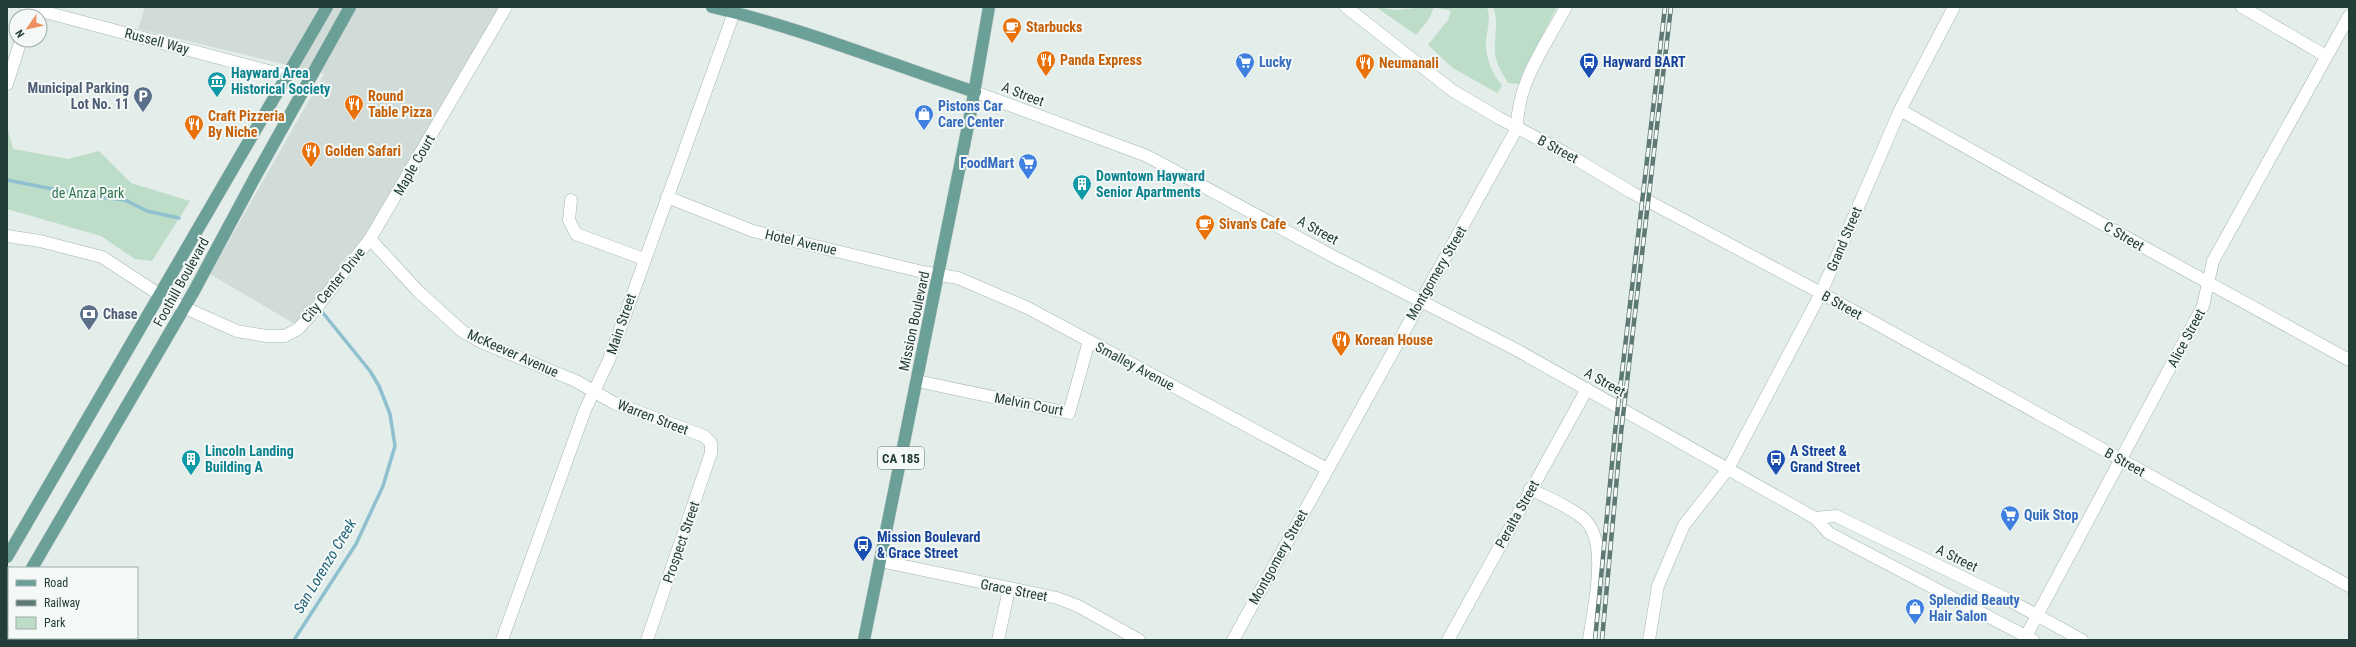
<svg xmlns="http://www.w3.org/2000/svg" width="2356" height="647" font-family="'Roboto Condensed',sans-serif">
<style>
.built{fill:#d1dcd8}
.green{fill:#bdddc8}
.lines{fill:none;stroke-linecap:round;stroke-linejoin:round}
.stream{stroke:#8ec0cf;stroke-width:3.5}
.minor-casing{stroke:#a6b5b0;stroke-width:13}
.tertiary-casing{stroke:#a6b5b0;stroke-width:13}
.secondary-casing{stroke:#a2b8b2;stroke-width:13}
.primary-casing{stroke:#c1c9c7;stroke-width:13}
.minor{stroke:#fff;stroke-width:12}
.tertiary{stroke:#fff;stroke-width:12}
.secondary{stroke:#fff;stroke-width:12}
.primary{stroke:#6aa097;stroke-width:12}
.rail-casing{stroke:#5e7974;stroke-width:4.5}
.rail{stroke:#f4f9f7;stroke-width:3;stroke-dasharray:9;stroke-linecap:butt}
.labels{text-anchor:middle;stroke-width:4;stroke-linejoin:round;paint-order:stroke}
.shield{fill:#f4f9f7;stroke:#627571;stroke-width:1}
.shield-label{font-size:13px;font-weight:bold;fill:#233d38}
.food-label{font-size:14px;font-weight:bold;fill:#c56008;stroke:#f4f9f7;text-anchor:start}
.street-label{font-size:14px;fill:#233d38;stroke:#f4f9f7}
.shop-label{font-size:14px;font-weight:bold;fill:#366cbe;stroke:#f4f9f7;text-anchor:start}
.transit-label{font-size:14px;font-weight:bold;fill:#164399;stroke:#f4f9f7;text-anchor:start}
.culture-label{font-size:14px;font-weight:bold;fill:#0d838f;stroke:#f4f9f7;text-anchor:start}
.service-label{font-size:14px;font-weight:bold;fill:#4e5e75;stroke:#f4f9f7;text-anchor:end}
.park-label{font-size:14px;fill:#2f734f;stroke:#f4f9f7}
.water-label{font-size:15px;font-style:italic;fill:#206177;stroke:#f4f9f7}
</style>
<rect width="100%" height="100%" fill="#e3ede9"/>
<!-- built -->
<path class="built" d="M145,7H499L366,235L344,260L303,329L210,274L324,74L138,29Z"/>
<!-- green -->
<g class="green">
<path d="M1376,7L1396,10L1426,7H1487C1492,22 1485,34 1486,48C1487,62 1494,75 1502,86L1497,93L1453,68L1428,45L1448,20L1451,11L1434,7L1429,19L1416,35Z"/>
<path d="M1493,7H1557L1522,74L1519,84L1508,83C1503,74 1495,63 1495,51C1494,36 1499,21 1493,7Z"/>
<path d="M7,127L13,149L68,159L99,151L131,183L190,201L152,261L135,259L101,236L7,209Z"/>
</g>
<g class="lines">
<!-- stream -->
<g class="stream">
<path d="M7,180L83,195L125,200L147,211L179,218"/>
<path d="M294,640L356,544L383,486L395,446L390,414L379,386L370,371L323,313"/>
</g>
<defs>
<g id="minor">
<path d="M26,7L287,76"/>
<path d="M1346,7L1453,91L1499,118L1569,155L1631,192L1821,293L2349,586"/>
<path d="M2242,7L2326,56"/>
<path d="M1900,110L2138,244L2349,360"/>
<path d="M667,197L753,231L923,272L958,278L1028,308L1327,469"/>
<path d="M571,200L569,220L576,234L644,259"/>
<path d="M370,239L418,291L462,331L481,342L576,381L614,403L704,436L711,443V453L647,640"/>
<path d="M185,308L237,331L266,336H285L298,329L310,316L370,239L506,7"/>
<path d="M917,381L1069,413L1089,341"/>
<path d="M1530,489C1548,498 1569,506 1584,519C1610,542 1593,609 1589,640"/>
<path d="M880,561L1057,598L1078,606L1139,640"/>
<path d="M2026,636L2203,306L2213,261L2349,16"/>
<path d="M502,640L585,410L609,360L736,7"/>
<path d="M998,640L1009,589"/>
<path d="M1233,640L1517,128C1517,83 1545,46 1566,7"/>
<path d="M1448,640L1587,389"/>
<path d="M1649,640L1658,586L1684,525L1728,469"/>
</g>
<g id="tertiary">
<path d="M29,16L32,7"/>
<path d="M7,84L21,40"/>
<path d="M7,236L40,241L102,257L160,295L185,308"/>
<path d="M1728,469L1821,293L1900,110L1954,7"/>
</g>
<g id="secondary">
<path d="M975,92L1147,156L1336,258L1515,349L1815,518L1829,533L2033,640"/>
<path d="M1815,518L1836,516L2007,599L2082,640"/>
</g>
<g id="primary">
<path d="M712,7C802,28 887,63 975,92"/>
<path d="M7,557L327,7"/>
<path d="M32,568L194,291L254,179L350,7"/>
<path d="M7,610L9,607"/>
<path d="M864,640L970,116L989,7"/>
</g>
</defs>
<!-- minor casing -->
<use href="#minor" class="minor-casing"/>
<!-- tertiary casing -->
<use href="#tertiary" class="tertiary-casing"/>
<!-- secondary casing -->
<use href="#secondary" class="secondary-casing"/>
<!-- primary casing -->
<use href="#primary" class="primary-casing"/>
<!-- minor -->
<use href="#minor" class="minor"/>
<!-- tertiary -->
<use href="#tertiary" class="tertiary"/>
<!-- secondary -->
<use href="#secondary" class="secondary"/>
<!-- primary -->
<use href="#primary" class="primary"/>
<defs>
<g id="rail">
<path d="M1595,640L1615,432L1665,7"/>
<path d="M1602,640L1621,433L1671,7"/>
</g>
</defs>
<!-- rail casing -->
<use href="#rail" class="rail-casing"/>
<!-- rail -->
<use href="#rail" class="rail"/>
</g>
<!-- icons -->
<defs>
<symbol id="cafe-pin" viewBox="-11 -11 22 30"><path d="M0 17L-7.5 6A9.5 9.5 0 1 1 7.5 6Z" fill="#e8710a" stroke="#f4f9f7"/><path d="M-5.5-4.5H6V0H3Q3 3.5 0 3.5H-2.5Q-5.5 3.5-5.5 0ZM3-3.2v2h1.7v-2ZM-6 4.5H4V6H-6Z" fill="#fff"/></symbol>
<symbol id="restaurant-pin" viewBox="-11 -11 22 30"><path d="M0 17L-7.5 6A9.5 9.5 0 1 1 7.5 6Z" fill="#e8710a" stroke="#f4f9f7"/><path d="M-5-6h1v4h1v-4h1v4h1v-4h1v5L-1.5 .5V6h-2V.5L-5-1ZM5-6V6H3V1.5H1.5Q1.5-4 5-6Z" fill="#fff"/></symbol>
<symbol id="supermarket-pin" viewBox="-11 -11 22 30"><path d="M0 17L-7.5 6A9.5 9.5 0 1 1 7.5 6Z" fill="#3f7fe0" stroke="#f4f9f7"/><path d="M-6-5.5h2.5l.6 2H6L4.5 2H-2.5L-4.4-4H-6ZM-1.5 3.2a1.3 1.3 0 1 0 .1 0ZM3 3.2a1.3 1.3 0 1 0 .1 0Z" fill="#fff"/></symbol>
<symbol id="bus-pin" viewBox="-11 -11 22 30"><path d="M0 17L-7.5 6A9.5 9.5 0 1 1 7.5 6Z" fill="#1a4fb4" stroke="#f4f9f7"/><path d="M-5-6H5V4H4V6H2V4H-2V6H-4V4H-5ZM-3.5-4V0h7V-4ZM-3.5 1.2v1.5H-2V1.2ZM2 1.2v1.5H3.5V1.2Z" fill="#fff"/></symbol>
<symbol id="museum-pin" viewBox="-11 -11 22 30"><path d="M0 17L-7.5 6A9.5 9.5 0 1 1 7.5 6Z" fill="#0f9aa8" stroke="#f4f9f7"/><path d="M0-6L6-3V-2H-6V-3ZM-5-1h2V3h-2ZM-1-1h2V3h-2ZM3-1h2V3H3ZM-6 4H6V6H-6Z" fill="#fff"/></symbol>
<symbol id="parking-pin" viewBox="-11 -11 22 30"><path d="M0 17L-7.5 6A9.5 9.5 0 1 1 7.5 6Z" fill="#5c6f8a" stroke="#f4f9f7"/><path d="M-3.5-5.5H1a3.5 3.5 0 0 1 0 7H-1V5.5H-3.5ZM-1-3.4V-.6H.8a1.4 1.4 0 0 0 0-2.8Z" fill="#fff"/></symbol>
<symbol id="shop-pin" viewBox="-11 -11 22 30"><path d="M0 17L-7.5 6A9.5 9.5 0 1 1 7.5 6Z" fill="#3f7fe0" stroke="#f4f9f7"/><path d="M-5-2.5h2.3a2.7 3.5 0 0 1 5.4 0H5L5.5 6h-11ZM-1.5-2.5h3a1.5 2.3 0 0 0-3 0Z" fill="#fff"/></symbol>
<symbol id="building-pin" viewBox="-11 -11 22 30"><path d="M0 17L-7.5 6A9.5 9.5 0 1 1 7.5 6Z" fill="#0f9aa8" stroke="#f4f9f7"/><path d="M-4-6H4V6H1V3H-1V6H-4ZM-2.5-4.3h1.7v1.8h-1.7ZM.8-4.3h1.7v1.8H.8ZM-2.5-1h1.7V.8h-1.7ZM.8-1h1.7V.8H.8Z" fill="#fff"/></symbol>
<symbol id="bank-pin" viewBox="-11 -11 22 30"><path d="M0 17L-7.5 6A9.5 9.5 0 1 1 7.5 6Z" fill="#5c6f8a" stroke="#f4f9f7"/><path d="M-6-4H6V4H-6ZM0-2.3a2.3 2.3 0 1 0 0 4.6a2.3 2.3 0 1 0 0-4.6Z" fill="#fff"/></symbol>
</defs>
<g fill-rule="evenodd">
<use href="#cafe-pin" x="1001" y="16" width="22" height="30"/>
<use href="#restaurant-pin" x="1035" y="49" width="22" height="30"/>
<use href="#supermarket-pin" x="1234" y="51" width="22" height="30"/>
<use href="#bus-pin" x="1578" y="51" width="22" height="30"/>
<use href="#restaurant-pin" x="1354" y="52" width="22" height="30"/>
<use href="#museum-pin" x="206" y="70" width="22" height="30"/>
<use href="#parking-pin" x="132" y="85" width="22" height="30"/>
<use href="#restaurant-pin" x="343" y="93" width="22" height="30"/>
<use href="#shop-pin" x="913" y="103" width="22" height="30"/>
<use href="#restaurant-pin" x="183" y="113" width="22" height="30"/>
<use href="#restaurant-pin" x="300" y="140" width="22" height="30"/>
<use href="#supermarket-pin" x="1017" y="152" width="22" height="30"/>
<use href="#building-pin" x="1071" y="173" width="22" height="30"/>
<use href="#cafe-pin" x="1194" y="213" width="22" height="30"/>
<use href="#bank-pin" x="78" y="303" width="22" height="30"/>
<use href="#restaurant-pin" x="1330" y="329" width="22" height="30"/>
<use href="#building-pin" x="180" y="448" width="22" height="30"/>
<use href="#bus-pin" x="1765" y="448" width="22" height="30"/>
<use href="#supermarket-pin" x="1999" y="504" width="22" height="30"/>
<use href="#bus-pin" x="852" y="534" width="22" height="30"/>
<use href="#shop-pin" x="1904" y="597" width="22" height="30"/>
</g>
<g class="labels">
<!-- shield labels -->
<rect class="shield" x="878" y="447" width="46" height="22" rx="3"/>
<g class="shield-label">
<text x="901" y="463">CA 185</text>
</g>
<!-- food labels -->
<g class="food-label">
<text x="1026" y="32">Starbucks</text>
<text x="1060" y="65">Panda Express</text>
<text x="1379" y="68">Neumanali</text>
<text x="368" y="101">Round<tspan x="368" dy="16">Table Pizza</tspan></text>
<text x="208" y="121">Craft Pizzeria<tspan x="208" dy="16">By Niche</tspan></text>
<text x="325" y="156">Golden Safari</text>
<text x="1219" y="229">Sivan's Cafe</text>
<text x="1355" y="345">Korean House</text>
</g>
<!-- street labels -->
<g class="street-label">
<text transform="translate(157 41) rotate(15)" y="5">Russell Way</text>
<text transform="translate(1023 94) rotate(21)" y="5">A Street</text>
<text transform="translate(1558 149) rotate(28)" y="5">B Street</text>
<text transform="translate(414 165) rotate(-60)" y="5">Maple Court</text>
<text transform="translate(1318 230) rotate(29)" y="5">A Street</text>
<text transform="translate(2124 236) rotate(30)" y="5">C Street</text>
<text transform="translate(1844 239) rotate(-67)" y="5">Grand Street</text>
<text transform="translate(801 242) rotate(13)" y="5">Hotel Avenue</text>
<text transform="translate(1436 273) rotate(-60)" y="5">Montgomery Street</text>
<text transform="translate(181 282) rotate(-61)" y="5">Foothill Boulevard</text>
<text transform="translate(333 285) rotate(-51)" y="5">City Center Drive</text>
<text transform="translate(1842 305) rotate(29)" y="5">B Street</text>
<text transform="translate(914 321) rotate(-78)" y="5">Mission Boulevard</text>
<text transform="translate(621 324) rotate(-71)" y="5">Main Street</text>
<text transform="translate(2186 338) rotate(-62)" y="5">Alice Street</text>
<text transform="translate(513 353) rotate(24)" y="5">McKeever Avenue</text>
<text transform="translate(1135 366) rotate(28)" y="5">Smalley Avenue</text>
<text transform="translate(1605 382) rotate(29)" y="5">A Street</text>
<text transform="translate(1029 404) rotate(11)" y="5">Melvin Court</text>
<text transform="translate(653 417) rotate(21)" y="5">Warren Street</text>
<text transform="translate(2125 462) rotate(29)" y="5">B Street</text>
<text transform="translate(1517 514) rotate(-61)" y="5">Peralta Street</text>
<text transform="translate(681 542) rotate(-71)" y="5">Prospect Street</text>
<text transform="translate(1278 557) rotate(-61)" y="5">Montgomery Street</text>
<text transform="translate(1957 558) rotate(26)" y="5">A Street</text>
<text transform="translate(1014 590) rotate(11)" y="5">Grace Street</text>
</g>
<!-- shop labels -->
<g class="shop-label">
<text x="1259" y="67">Lucky</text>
<text x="938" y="111">Pistons Car<tspan x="938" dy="16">Care Center</tspan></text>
<text x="1014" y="168" text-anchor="end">FoodMart</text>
<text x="2024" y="520">Quik Stop</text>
<text x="1929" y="605">Splendid Beauty<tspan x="1929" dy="16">Hair Salon</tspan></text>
</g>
<!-- transit labels -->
<g class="transit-label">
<text x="1603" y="67">Hayward BART</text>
<text x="1790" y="456">A Street &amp;<tspan x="1790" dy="16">Grand Street</tspan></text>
<text x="877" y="542">Mission Boulevard<tspan x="877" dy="16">&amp; Grace Street</tspan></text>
</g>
<!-- culture labels -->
<g class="culture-label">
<text x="231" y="78">Hayward Area<tspan x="231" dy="16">Historical Society</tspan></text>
<text x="1096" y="181">Downtown Hayward<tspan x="1096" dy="16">Senior Apartments</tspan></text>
<text x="205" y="456">Lincoln Landing<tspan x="205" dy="16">Building A</tspan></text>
</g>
<!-- service labels -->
<g class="service-label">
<text x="129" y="93">Municipal Parking<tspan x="129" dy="16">Lot No. 11</tspan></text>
<text x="103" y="319" text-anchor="start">Chase</text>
</g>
<!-- park labels -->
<g class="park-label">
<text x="88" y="198">de Anza Park</text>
</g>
<!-- water labels -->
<g class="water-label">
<text transform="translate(325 566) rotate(-59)" y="5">San Lorenzo Creek</text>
</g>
</g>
<!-- border -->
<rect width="2356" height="647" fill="none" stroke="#233d38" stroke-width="16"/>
<!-- legend -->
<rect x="8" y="567" width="130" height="72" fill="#f4f9f7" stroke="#a0aeab"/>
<rect x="16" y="580" width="20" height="6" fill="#6aa097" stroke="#a0aeab"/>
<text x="44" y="587" font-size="12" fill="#233d38">Road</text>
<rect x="16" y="600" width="20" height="6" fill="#5e7974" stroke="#a0aeab"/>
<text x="44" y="607" font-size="12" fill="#233d38">Railway</text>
<rect x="16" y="617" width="20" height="12" fill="#bdddc8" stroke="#a0aeab"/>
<text x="44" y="627" font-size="12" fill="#233d38">Park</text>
<!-- north arrow -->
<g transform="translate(28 28) rotate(236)"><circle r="19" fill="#f4f9f7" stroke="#a0aeab"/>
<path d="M0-3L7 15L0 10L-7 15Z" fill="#ed8f61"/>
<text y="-6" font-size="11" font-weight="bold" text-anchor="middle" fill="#233d38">N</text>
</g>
</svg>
